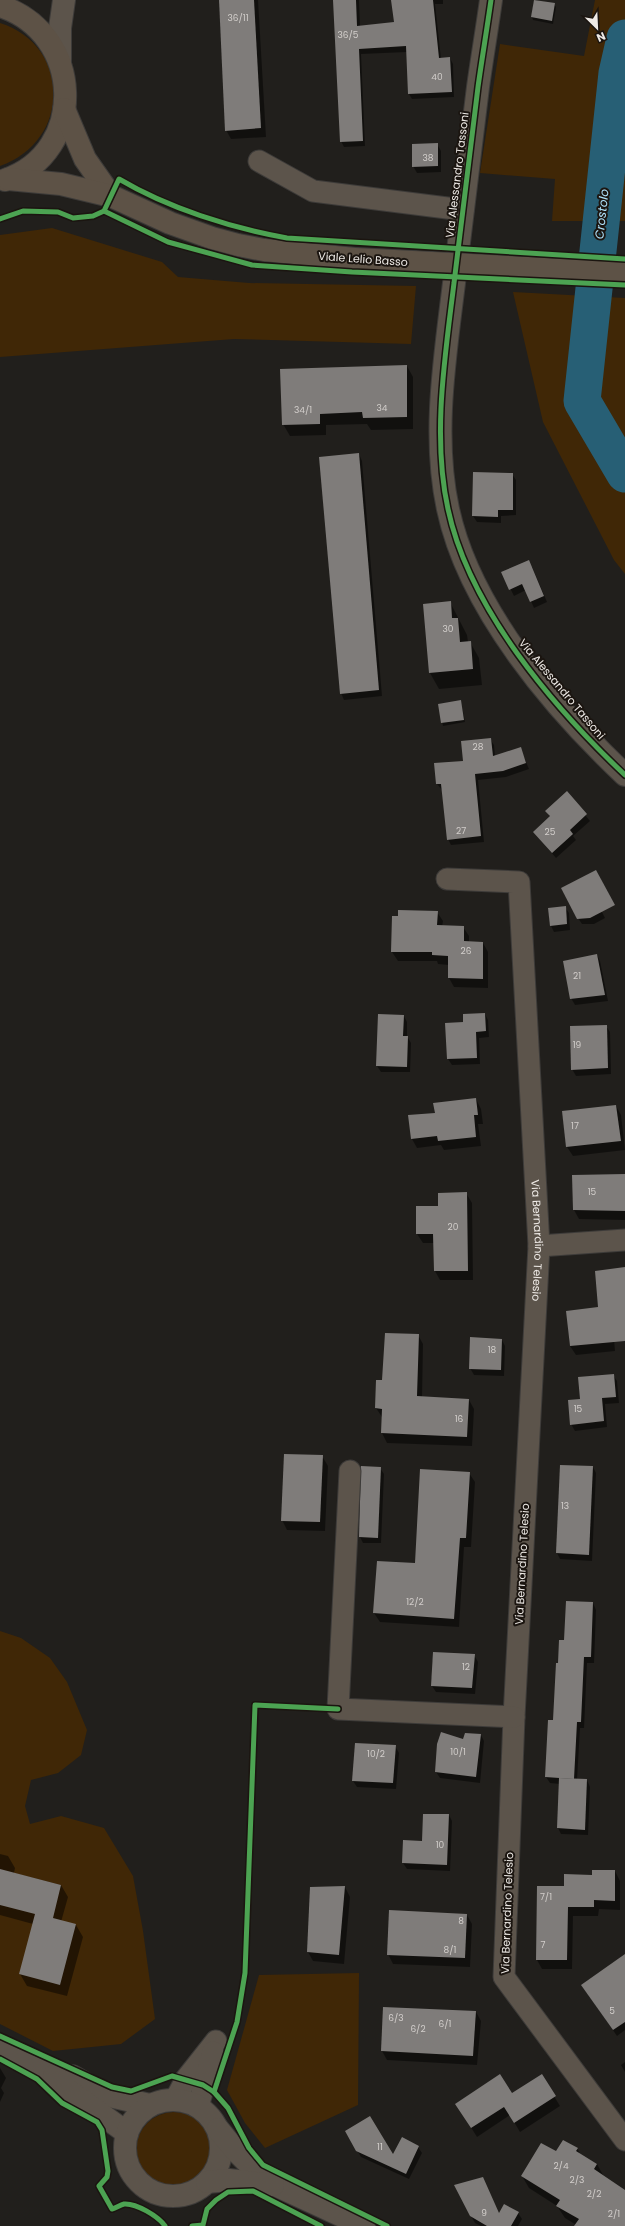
<svg xmlns="http://www.w3.org/2000/svg" width="625" height="2226" font-family="Poppins,sans-serif">
<style>
.green{fill:#402706}
.shadow{fill:#0007}
.lines{fill:none;stroke-linecap:round;stroke-linejoin:round}
.river{stroke:#275f75;stroke-width:37}
.building{fill:#7f7c7a}
.minor-casing{stroke:#3d3b39;stroke-width:23}
.tertiary-casing{stroke:#3d3b39;stroke-width:24}
.secondary-casing{stroke:#3d3b39;stroke-width:24}
.minor{stroke:#5c544b;stroke-width:21}
.tertiary{stroke:#5c544b;stroke-width:22}
.secondary{stroke:#5d5246;stroke-width:22}
.secondary-bridge-casing{stroke:#3d3b39;stroke-width:24;stroke-linecap:butt}
.secondary-bridge{stroke:#5d5246;stroke-width:22}
.cycleway-casing{stroke:#1b1510;stroke-width:8}
.cycleway{stroke:#4ca352;stroke-width:5}
.labels{text-anchor:middle;stroke-width:4;stroke-linejoin:round;paint-order:stroke}
.number-label{font-size:9px;fill:#d2cecb}
.street-label{font-size:11px;fill:#eeeae6;stroke:#1b1510}
.water-label{font-size:12px;font-style:italic;fill:#ade0f9;stroke:#1b1510}
</style>
<rect width="100%" height="100%" fill="#211f1c"/>
<!-- green -->
<g class="green">
<path d="M595,0H625V221H552L555,179L480,173L500,44L584,56Z"/>
<path d="M0,23C72,46 71,141 0,166Z"/>
<path d="M52,228L162,262L178,277L249,283L416,286L411,344L234,339L0,357V235Z"/>
<path d="M513,292L625,298V574L614,560L543,422Z"/>
<path d="M0,1631L21,1638L50,1658L67,1682L87,1730L81,1755L58,1773L31,1780L25,1806L30,1824L61,1816L104,1828L133,1876L143,1931L155,2019L121,2044L53,2051L0,2024Z"/>
<path d="M359,1973L358,2105L265,2148L245,2123L227,2090L259,1975Z"/>
<circle cx="174" cy="2150" r="38"/>
</g>
<!-- shadow -->
<g class="shadow">
<path d="M219,0H258L266,137L231,139L226,130Z"/>
<path d="M334,0H359L360,26L395,23L392,0H443V4H435L441,59L450,58L453,64L454,97L412,99L409,94L407,52L361,54L365,146L344,147L341,141Z"/>
<path d="M535,0L554,4L556,7L553,24L533,20L532,17Z"/>
<path d="M437,144L441,151V172L417,173L413,166Z"/>
<path d="M407,366L413,377V429L371,430L367,424L326,425V435L290,436L283,424Z"/>
<path d="M359,454L362,461L382,696L344,700L341,693Z"/>
<path d="M512,474L516,480V515L501,516V523L477,522L473,516Z"/>
<path d="M532,567L547,602L534,608L526,590L514,596L502,572Z"/>
<path d="M450,602L467,635L468,642H470L479,658L482,685L439,689L430,673Z"/>
<path d="M461,701L465,722L443,726L439,704Z"/>
<path d="M490,739L494,745L495,756L520,748L529,769L506,777L478,780L484,842L451,845L448,839L442,790L437,784Z"/>
<path d="M567,793L590,821L573,836L576,840L556,858L534,832L550,817L547,811Z"/>
<path d="M565,907L569,913L570,930L554,932L551,926Z"/>
<path d="M600,908L605,918L594,924H582L578,918Z"/>
<path d="M437,912L443,921L442,927H463L469,936V943H483L488,952V988L454,987L449,978V965L438,964L437,961H398L392,952L399,917Z"/>
<path d="M597,955L600,961L608,1001L575,1005L571,998Z"/>
<path d="M485,1014L488,1020L489,1037L479,1038L480,1064L452,1065L448,1059L446,1024L464,1022Z"/>
<path d="M404,1016L407,1022V1036L411,1043L410,1072H381L377,1066Z"/>
<path d="M606,1026L610,1032L611,1074L576,1076L572,1069Z"/>
<path d="M476,1099L481,1109L483,1124H478L481,1146L444,1150L441,1145L417,1148L412,1139L436,1113Z"/>
<path d="M616,1106L621,1115L625,1150L573,1156L567,1147Z"/>
<path d="M625,1175V1220L579,1219L574,1210Z"/>
<path d="M466,1193L472,1203L473,1280H440L435,1271V1243H423L417,1234L439,1207Z"/>
<path d="M567,1312L612,1316L615,1351L576,1355L570,1346Z"/>
<path d="M418,1335L423,1344L422,1398L469,1400L474,1409L472,1446L387,1443L382,1433V1417L376,1408L383,1381Z"/>
<path d="M502,1340L505,1346L504,1376L474,1375L470,1368Z"/>
<path d="M613,1375L617,1381L619,1403L605,1404L607,1427L575,1431L571,1424L581,1400Z"/>
<path d="M322,1456L328,1466L325,1531L287,1530L282,1520Z"/>
<path d="M593,1467L596,1473L592,1561L560,1559L557,1553Z"/>
<path d="M380,1468L384,1474L381,1543H363L360,1537Z"/>
<path d="M469,1473L475,1482L471,1547H464L459,1627L380,1622L374,1613L378,1562L416,1564Z"/>
<path d="M593,1603L596,1610L594,1663H587L584,1728H580L577,1780H587L590,1787L588,1835L561,1834L558,1828L560,1784L550,1783L546,1777L549,1721H554L559,1664L565,1641Z"/>
<path d="M474,1655L478,1662L475,1694L436,1692L432,1686Z"/>
<path d="M481,1735L484,1741L480,1783L440,1778L436,1772Z"/>
<path d="M395,1746L399,1753L396,1789L357,1787L353,1781Z"/>
<path d="M449,1815L452,1821L450,1871L407,1869L403,1863Z"/>
<path d="M0,1854L8,1856L15,1868L14,1873L61,1885L68,1897L61,1922L76,1925L83,1937L67,1996L27,1986L20,1974L33,1924L0,1915Z"/>
<path d="M615,1871L620,1881V1910L599,1909L598,1916H573L572,1969H542L537,1960L565,1887L593,1876Z"/>
<path d="M345,1887L350,1897L344,1964L313,1961L308,1952Z"/>
<path d="M467,1915L472,1924L470,1967L393,1964L388,1954Z"/>
<path d="M625,1966V2030L617,2036L586,1991Z"/>
<path d="M476,2012L481,2021L477,2065L387,2060L382,2051Z"/>
<path d="M625,2062V2072L621,2065Z"/>
<path d="M0,2068L6,2078L1,2088L4,2093L0,2102Z"/>
<path d="M541,2075L560,2106L520,2132L510,2115L477,2137L462,2113L512,2094Z"/>
<path d="M346,2131L393,2156L418,2147L422,2153L409,2179L361,2157Z"/>
<path d="M577,2148L581,2156L597,2164L603,2175L625,2191V2226H578L565,2218L557,2206L529,2188L522,2176L556,2152Z"/>
<path d="M518,2213L522,2219L518,2226H481L475,2223L471,2216Z"/>
</g>
<g class="lines">
<!-- river -->
<path class="river" d="M625,38L617,73L582,401L625,474"/>
</g>
<!-- building -->
<g class="building">
<path d="M219,0H254L261,128L225,131Z"/>
<path d="M333,0H356L357,26L394,22L391,0H433L439,58L450,57L452,92L408,94L406,46L359,49L363,141L340,142Z"/>
<path d="M534,0L555,3L552,21L531,17Z"/>
<path d="M438,143V166L412,167V144Z"/>
<path d="M407,365V417L363,418L362,412L320,414V424L282,425L280,369Z"/>
<path d="M359,453L379,690L340,694L319,457Z"/>
<path d="M473,472L513,473V510H498V517L472,516Z"/>
<path d="M529,560L544,596L530,602L522,584L509,590L501,572Z"/>
<path d="M451,601L452,618H458L460,642L471,641L473,669L429,673L423,604Z"/>
<path d="M461,700L464,720L441,723L438,704Z"/>
<path d="M491,738L493,756L521,747L526,763L503,771L475,774L481,836L447,840L441,784H436L434,763L463,761L461,741Z"/>
<path d="M567,791L587,814L570,830L573,834L552,853L533,832L550,816L545,811Z"/>
<path d="M596,870L615,905L590,918L577,919L561,888Z"/>
<path d="M566,906L567,924L550,926L548,908Z"/>
<path d="M398,910L438,911L437,925L464,926V941L483,942V979L448,978V956L432,955V952H391L392,916H398Z"/>
<path d="M597,954L605,995L570,999L563,961Z"/>
<path d="M485,1013L486,1031L476,1032L477,1058L447,1059L445,1023L463,1022V1014Z"/>
<path d="M378,1014L404,1015L403,1036H408L407,1067L376,1066Z"/>
<path d="M607,1025L608,1068L571,1070L570,1026Z"/>
<path d="M476,1098L478,1115H474L476,1137L438,1141L437,1136L411,1139L408,1115L435,1113L433,1103Z"/>
<path d="M616,1105L621,1141L566,1147L562,1111Z"/>
<path d="M625,1174V1211L573,1210L572,1175Z"/>
<path d="M467,1192L468,1271H434L433,1234H416V1206H438V1193Z"/>
<path d="M625,1267V1341L570,1346L566,1311L598,1307L595,1271Z"/>
<path d="M385,1333L419,1334L417,1396L469,1399L467,1437L381,1433L382,1409L375,1408L376,1380H382Z"/>
<path d="M470,1337L502,1339L501,1370L469,1369Z"/>
<path d="M614,1374L616,1397L602,1398L604,1421L570,1425L568,1400L580,1399L578,1377Z"/>
<path d="M284,1454L323,1455L320,1522L281,1521Z"/>
<path d="M560,1465L593,1466L589,1555L556,1553Z"/>
<path d="M361,1466L381,1467L378,1538L359,1537Z"/>
<path d="M420,1469L470,1472L466,1538H460L454,1619L373,1613L377,1561L415,1563Z"/>
<path d="M566,1601L593,1602L591,1657H584L581,1722H577L574,1779L545,1777L548,1720H553L556,1663H558L559,1640H564Z"/>
<path d="M433,1652L475,1654L472,1688L431,1686Z"/>
<path d="M441,1732L463,1739L465,1733L481,1734L476,1777L435,1772L437,1744Z"/>
<path d="M355,1743L396,1745L393,1783L352,1781Z"/>
<path d="M559,1778L587,1779L585,1830L557,1828Z"/>
<path d="M423,1814H449L447,1865L402,1863L403,1840L422,1841Z"/>
<path d="M0,1869L61,1885L53,1918L76,1924L60,1985L19,1974L35,1914L0,1905Z"/>
<path d="M592,1870H615V1901L594,1900V1907H568L567,1960H536L537,1886H564V1874L592,1875Z"/>
<path d="M345,1886L339,1955L307,1952L310,1887Z"/>
<path d="M389,1910L467,1914L465,1958L387,1955Z"/>
<path d="M625,1954V2022L613,2030L581,1985Z"/>
<path d="M383,2007L476,2011L473,2056L381,2051Z"/>
<path d="M500,2074L512,2093L542,2074L556,2096L514,2123L504,2107L471,2128L455,2104Z"/>
<path d="M370,2116L393,2154L402,2137L419,2146L406,2174L356,2151L345,2131Z"/>
<path d="M563,2140L578,2148L576,2151L597,2164L594,2169L625,2190V2226H574L579,2219L556,2206L560,2200L521,2176L541,2143L556,2151Z"/>
<path d="M483,2177L499,2213L504,2204L519,2212L511,2226H487L470,2216L454,2185Z"/>
</g>
<g class="lines">
<defs>
<g id="minor">
<path d="M259,161L313,191L463,210"/>
<path id="s1" d="M447,879L519,882L539,1246L514,1717L504,1977L625,2140"/>
<path d="M539,1246L625,1240"/>
<path d="M350,1471L338,1709L514,1717"/>
<path d="M175,2100L186,2079L216,2041"/>
<path d="M198,2107L213,2052"/>
</g>
<g id="tertiary">
<path d="M491,0C487,29 482,58 478,87C470,153 462,218 454,283C445,357 432,436 448,509C469,608 553,707 625,775"/>
<path d="M60,60V28L64,0"/>
<path d="M0,2048L52,2073L72,2076L105,2095L150,2105"/>
<path d="M54,2076L68,2090L127,2133"/>
<circle cx="173" cy="2148" r="48"/>
<path d="M218,2129L235,2150L260,2175L275,2185L364,2226"/>
<path d="M207,2182L229,2180L273,2185"/>
</g>
<g id="secondary">
<path d="M0,6C84,33 88,152 5,180"/>
<path d="M64,109L85,159L111,196"/>
<path d="M8,179L61,184L111,196L170,223L212,238L238,245L264,250L355,259"/>
</g>
</defs>
<!-- minor casing -->
<use href="#minor" class="minor-casing"/>
<!-- tertiary casing -->
<use href="#tertiary" class="tertiary-casing"/>
<!-- secondary casing -->
<use href="#secondary" class="secondary-casing"/>
<!-- minor -->
<use href="#minor" class="minor"/>
<!-- tertiary -->
<use href="#tertiary" class="tertiary"/>
<!-- secondary -->
<use href="#secondary" class="secondary"/>
<defs>
<path id="secondary-bridge" d="M355,259L625,273"/>
</defs>
<!-- secondary-bridge casing -->
<use href="#secondary-bridge" class="secondary-bridge-casing"/>
<!-- secondary-bridge -->
<use href="#secondary-bridge" class="secondary-bridge"/>
<defs>
<g id="cycleway">
<path d="M491,0C487,29 482,58 478,87C470,153 462,218 454,283C445,357 432,436 448,509C469,608 553,707 625,775"/>
<path d="M104,211L168,242L252,265L352,272L625,285"/>
<path d="M0,219L23,211L58,212L73,218L93,216L104,211L119,179C168,208 231,228 287,238L625,259"/>
<path d="M0,2036L112,2087L131,2091L172,2076L203,2085L214,2092L228,2108L249,2148L263,2165L387,2226"/>
<path d="M0,2059L37,2079L62,2103L97,2122L102,2130L108,2171L107,2177L99,2186L112,2209C116,2208 120,2205 124,2204C136,2203 158,2216 165,2226"/>
<path d="M214,2092L237,2022L245,1973L255,1705L338,1709"/>
<path d="M192,2226L203,2225L207,2209L216,2200L228,2192L253,2191L321,2226"/>
</g>
</defs>
<!-- cycleway casing -->
<use href="#cycleway" class="cycleway-casing"/>
<!-- cycleway -->
<use href="#cycleway" class="cycleway"/>
</g>
<g class="labels">
<!-- number labels -->
<g class="number-label">
<text x="238" y="21">36/11</text>
<text x="348" y="38">36/5</text>
<text x="437" y="80">40</text>
<text x="428" y="161">38</text>
<text x="382" y="411">34</text>
<text x="303" y="413">34/1</text>
<text x="448" y="632">30</text>
<text x="478" y="750">28</text>
<text x="461" y="834">27</text>
<text x="550" y="835">25</text>
<text x="466" y="954">26</text>
<text x="577" y="979">21</text>
<text x="577" y="1048">19</text>
<text x="575" y="1129">17</text>
<text x="592" y="1195">15</text>
<text x="453" y="1230">20</text>
<text x="492" y="1353">18</text>
<text x="578" y="1412">15</text>
<text x="459" y="1422">16</text>
<text x="565" y="1509">13</text>
<text x="415" y="1605">12/2</text>
<text x="466" y="1670">12</text>
<text x="458" y="1755">10/1</text>
<text x="376" y="1757">10/2</text>
<text x="440" y="1848">10</text>
<text x="546" y="1900">7/1</text>
<text x="461" y="1924">8</text>
<text x="543" y="1948">7</text>
<text x="450" y="1953">8/1</text>
<text x="612" y="2014">5</text>
<text x="396" y="2021">6/3</text>
<text x="445" y="2027">6/1</text>
<text x="418" y="2032">6/2</text>
<text x="380" y="2150">11</text>
<text x="561" y="2169">2/4</text>
<text x="577" y="2183">2/3</text>
<text x="594" y="2197">2/2</text>
<text x="484" y="2216">9</text>
<text x="614" y="2217">2/1</text>
</g>
<!-- street labels -->
<g class="street-label">
<text transform="translate(457 175) rotate(-83)" y="4">Via Alessandro Tassoni</text>
<text transform="translate(363 259) rotate(4)" y="4">Viale Lelio Basso</text>
<text transform="translate(562 689) rotate(50)" y="4">Via Alessandro Tassoni</text>
<text dy="4" stroke="none"><textPath href="#s1" startOffset="431">Via Bernardino Telesio</textPath></text>
<text transform="translate(522 1564) rotate(-87)" y="4">Via Bernardino Telesio</text>
<text transform="translate(507 1913) rotate(-88)" y="4">Via Bernardino Telesio</text>
</g>
<!-- water labels -->
<g class="water-label">
<text transform="translate(602 214) rotate(-84)" y="4">Crostolo</text>
</g>
</g>
<!-- north arrow -->
<g transform="translate(597 28) rotate(156)" stroke="#1b1510" stroke-width="3" paint-order="stroke">
<path d="M0-3L7 15L0 10L-7 15Z" fill="#eeeae6"/>
<text y="-6" font-size="11" font-weight="bold" text-anchor="middle" fill="#eeeae6">N</text>
</g>
</svg>
